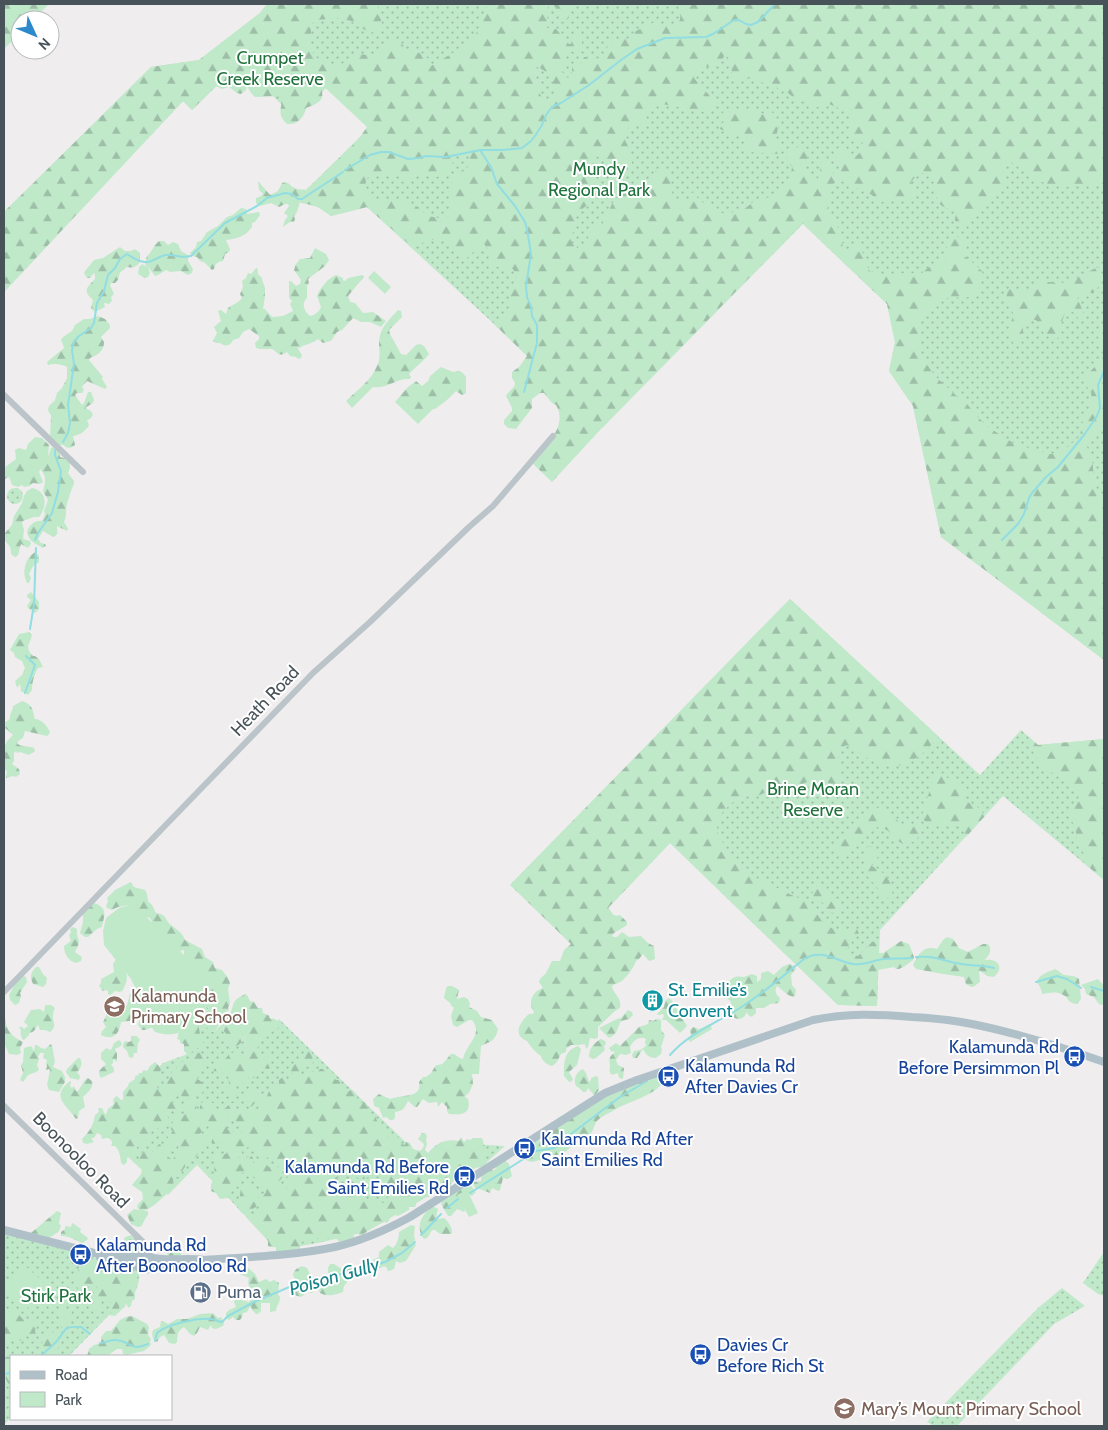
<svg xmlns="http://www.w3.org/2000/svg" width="1108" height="1430" font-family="Cabin,sans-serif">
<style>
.green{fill:url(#green-dots)}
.forest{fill:url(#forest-firs);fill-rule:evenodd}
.pitch{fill:#c0e9ca}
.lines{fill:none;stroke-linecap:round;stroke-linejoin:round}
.stream{stroke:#91dde2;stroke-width:2}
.minor{stroke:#bac4c9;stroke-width:6}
.major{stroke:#b0c0c9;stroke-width:8}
.labels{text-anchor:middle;stroke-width:4;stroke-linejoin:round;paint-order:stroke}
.park-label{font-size:18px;fill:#20723d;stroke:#fff}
.street-label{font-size:18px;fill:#485359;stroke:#fff}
.culture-label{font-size:18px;fill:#0d838f;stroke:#fff;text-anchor:start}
.education-label{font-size:18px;fill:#785e54;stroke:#fff;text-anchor:start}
.transit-label{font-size:18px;fill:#164399;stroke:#fff;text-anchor:start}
.service-label{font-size:18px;fill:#4e5e75;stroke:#fff;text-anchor:start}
.water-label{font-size:19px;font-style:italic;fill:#1a838a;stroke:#fff}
</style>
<defs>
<pattern id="green-dots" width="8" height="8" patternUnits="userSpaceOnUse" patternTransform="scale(1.25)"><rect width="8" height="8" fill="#c0e9ca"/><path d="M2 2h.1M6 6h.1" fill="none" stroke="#9ebfa7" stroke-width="1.8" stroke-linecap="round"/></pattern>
<pattern id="forest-firs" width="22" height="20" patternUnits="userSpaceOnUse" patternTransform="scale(1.25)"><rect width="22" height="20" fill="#c0e9ca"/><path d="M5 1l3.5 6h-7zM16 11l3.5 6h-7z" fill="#9ebfa7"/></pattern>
</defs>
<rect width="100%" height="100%" fill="#f0edee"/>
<!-- green -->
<g class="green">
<path d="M267,4H1104V660L941,537L913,406L889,371L895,342L887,304L803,224L602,428L493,323L367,207L331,216L318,207L295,201L369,128L326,88L299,115H292L270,93L235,68L192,110L183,101L4,292V212L151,67L199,60L260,13Z"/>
<circle cx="15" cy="496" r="8"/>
<path d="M790,599L980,775L1021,730L1038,745L1104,739V880L1003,796L880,930L877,1006L838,1005L670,843L608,908L510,885Z"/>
<path d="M206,1007L209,1008L206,1013L204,1014L203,1021L210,1031L215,1032L230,1014V1017L225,1023L223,1030L227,1035V1041L242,1042L244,1036L246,1037L245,1043L247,1049L235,1065L255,1039L261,1038L279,1019L424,1160L441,1142L505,1146L487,1162V1160L444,1187L366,1232L318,1243L290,1248H276L197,1165L168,1195L99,1129L163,1063L185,1055L206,1038L200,1035L199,1022L196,1023Z"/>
<path d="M4,1230L138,1266C138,1270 140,1275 139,1279C138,1293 125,1307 115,1316L109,1315L69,1356H11V1417L4,1425Z"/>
<path d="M1104,1252V1296L1098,1294L1083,1283Z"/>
<path d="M1062,1288L1085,1306L1054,1324L957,1426H934L927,1422L1038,1308Z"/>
</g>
<!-- forest -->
<g class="forest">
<path d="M4,4H49L33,20H20V33L4,49Z"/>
<path d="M267,4H377L382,23V29L378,34L365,30L351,21L340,18L316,20L311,25V44L314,56L334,68L361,54L366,55L373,54L384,48L390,39L400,40C405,52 413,51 424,54L429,60V67L468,44L476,34L488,4H551L548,5L547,28L556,29L569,44H571L572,40L579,34L582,37V46L575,52L568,51L565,53L566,63L560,69L565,76L568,78L572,75V66L574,62L580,66L584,57H592L602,60C610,44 606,39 628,39C634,28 646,29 654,22L661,26L664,23H669L676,26C683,20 680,11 677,4H1104V183C1085,184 1064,191 1045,183C1033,179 1022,169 1011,162L1006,161L1003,168L1005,181L1002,186L973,217L961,227C955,224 954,220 956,215L954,210C950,209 945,208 942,206C931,197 941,172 919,173L911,182L918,193C915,197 914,202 909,203L905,200C896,202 890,200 881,202L865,190L856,188L840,180L833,184C831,190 831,193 830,199C830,203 828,203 828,207C829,213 841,231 844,239L842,244L844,250L850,249L854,244V240C865,247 862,260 870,271L882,274L911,273L920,275L929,267L945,259L949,237C957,235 962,238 967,244L965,256L982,271C984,282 978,288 973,297L944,298L920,319L918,334L920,341L919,348L925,362L935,376L951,391L958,397L964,400L975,414L988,427L1015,444L1049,454H1058L1076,440L1080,436L1082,424L1092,400L1091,393L1086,385L1084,378L1102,359L1103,350L1097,334L1101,326L1104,325V423L1088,440L1087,447L1092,457L1094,479L1096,487L1104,501V660L941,537L913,406L889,371L895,342L887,304L804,225V222L602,428L552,482L531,462C544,447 569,427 556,405L552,403L544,393H540L532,399V408L516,429L508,428L504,424V420L512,411V408L506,396C508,391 515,388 515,383L512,378V372L519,367L527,356L493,323L503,320L509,308V297L512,286L517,277L513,269C502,269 497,268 488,261L490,252L484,244L467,258L456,254L446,238L436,239L411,246L367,207L331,216L318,207L300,202L297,212L294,216L295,219L294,222H290L283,227L285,220L288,216L284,213L289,206L288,204H285L279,207L271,203L260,206L256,203V198L261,196L263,194L259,190L258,181L270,195L278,191L282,183C290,181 289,186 295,188C298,190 303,189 306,190L358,140L367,127L319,82C326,99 322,102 306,108C304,118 297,125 287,124C274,111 285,108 280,96L255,97L251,93L247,86L246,90L241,94L237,93L229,87L222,89L216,86L192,110L183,101L4,292V212L151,67L199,60L260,13ZM725,55L730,59L733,80L741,81L748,78L773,86L787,92L795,99L812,105L814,108L829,104L848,112L850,117L849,128L851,135L854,139H858L863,143C863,150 860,153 855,157H849L844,150L838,148L835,151L837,161L842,166L841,171L833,175L834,169L826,157C813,169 826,170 817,179C810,179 808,174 805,168L808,155L807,150L800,146C793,149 788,152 786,160L792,167L790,181L775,196L754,201L746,208L727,214L722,213L714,205L704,203L700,201L693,192L688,199L678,201C668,192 672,183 669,171L661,170L655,171L646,182L640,185L633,186L613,202L602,225L593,228L585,244L577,248L572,243C571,233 576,226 575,215C583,207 603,197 599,184C597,177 591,173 590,165L596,161V157L603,156L628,170C637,160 629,149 624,138L628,128L638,122L646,127V119L650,105L657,103L704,112L712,111L716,103L694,78L702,66L714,67L719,64ZM536,67C548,69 552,82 558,91C556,96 551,98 546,100C535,92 542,92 541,83L534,76ZM461,153L470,157V166L459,172L452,181L448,194L451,206L450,216L439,218L428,216L416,206L403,200L377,199L365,192L366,179L375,173L398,176L403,182L412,180L419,175H430L440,177L449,175V167L452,163L458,161L454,155Z"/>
<path d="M553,4H574L570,9L568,19L562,22C557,17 558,9 553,4Z"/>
<path d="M727,110C733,112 737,110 743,110C751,110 758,111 764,114L767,110L773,113V116L780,120L775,141L785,148L778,154L750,152L744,146L747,136C737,138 729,133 720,129L719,124L725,122L721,114Z"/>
<path d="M241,208L246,209L247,214L259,212L260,215L255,222L252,223V227C246,236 237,239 226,240L230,249L229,252L225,254L223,261C217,262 216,263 214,269L212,270L205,263L200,261L197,257L192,256L190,253L196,247L197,242L201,241L207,232L218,226L227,217L233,215Z"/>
<path d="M159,241H164L168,245L173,242L178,244L181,251L188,255V261L193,269L192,273L188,275L181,271L170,272L166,270L158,275L155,276L148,267L150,273L148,277L145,278L138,274L139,267L142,264L147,267L145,264L147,256C152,252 153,246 159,241Z"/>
<path d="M120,247L125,251H131L135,249L140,253V262C136,268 132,268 126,267C125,270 122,270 120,273C118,277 120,279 115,283H111L110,285L114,294L111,297L112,301L109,304L104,303L105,307L95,312L91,308L93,300C82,290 87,288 95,279V275L94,273L90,278H87L84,273L85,271L94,260L103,258Z"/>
<path d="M315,248L326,254L329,260L325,266L308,279L309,283L307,286V298C301,304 304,311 310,316C315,315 319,312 321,307L317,296C320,288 328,278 336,275L343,278V280L345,281L348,278L362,275L364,276L363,278L348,296L350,302L355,303L363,313L373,312L386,321L381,327L370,322H361L353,318L342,330L337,332L331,341L323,343L318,339C312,344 305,344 299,348L297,347L302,355L301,358L298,359L296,357L290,356L287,352C278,358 278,352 272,349H260L256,348L255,343L259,339V336L249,329L243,332L239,338L233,340C231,346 225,347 220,343H216L213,341L217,333L214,327L221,321L218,311L221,310L226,314L228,308C233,304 237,304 242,298L240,294L243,287L242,281L246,278L248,273L251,274L256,268H257L258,271V274L262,278C262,283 266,286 265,291C265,298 264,303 263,309H265L272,317L283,316L293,311L290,304L292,301L289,298V281H291L296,286L300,284L301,280L294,270L296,264L300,259L310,258Z"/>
<path d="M1098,267C1103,277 1101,286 1093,293C1085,291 1082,293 1077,299L1080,304L1085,318L1080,322L1076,314L1071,311H1066L1061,324L1060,336L1055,340L1044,333L1036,320H1029L1023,327C1023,335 1023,341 1014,344C1003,327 1016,322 1012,309C1011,305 1008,301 1006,298L1008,289C1016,288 1023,291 1031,290L1042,280C1067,289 1077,276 1098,267Z"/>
<path d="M398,310L401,311L402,317L389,330L390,334L401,354L406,355L416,345L420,344L424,346L429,354C423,362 416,366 409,374L411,377L410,379C395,378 388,389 373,387L352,408L346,401C356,391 372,380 377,366C381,358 379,351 379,343C379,328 389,320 398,310Z"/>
<path d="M98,316L105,319L110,325V328L101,337L104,342C104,351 98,355 90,358L89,360L103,377L102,379L107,387L105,389L87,381L82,387L84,390L82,393H77L75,395L82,405L84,403L88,392H91L94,400L93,403L85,408L91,411L93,415L90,419L87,420L89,425C86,431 80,435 73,436L75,445L70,448L65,447L64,445H59L50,437L51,416L48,410L49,406L55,400L57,393L62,388L67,378V367C61,364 54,363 48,365L47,362L64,348L61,340L63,337L72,331L75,325L84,319H90Z"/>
<path d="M441,367L453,372L459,371L463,373L466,377V393L462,395L456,391L447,400L435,409H433L418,424L395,402L408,387L416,381L422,386L428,381L430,376Z"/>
<path d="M35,437L42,438L49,445L48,457L51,448L53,447L59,452L60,457C70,458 72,465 68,473L74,481V484C72,487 66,506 66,510C66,515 66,518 64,522L68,529L67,531L57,526C57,530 59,536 53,537L43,531L38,539L41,543L45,544L46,546L43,548C36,544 28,541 27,532C29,525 35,520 42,521L45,514L44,511L48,500L43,491C45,483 47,477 41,470L42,467L39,472L43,482L40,484L33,483L30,486L24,487L22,485L18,487L12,485L9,477L6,478L4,481V468L16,459L15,450L19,448L26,450L28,444Z"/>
<path d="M32,488C48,491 47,507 39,517H34L23,521L22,523L24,530L23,539L30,541L31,544L28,548L21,544L18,555L16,557C9,555 12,552 10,547C9,545 6,542 4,539L5,533L12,525L14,516L22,503L24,496L27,491Z"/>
<path d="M35,552L39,556V562L33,566L29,574L31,578L29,583H27C22,573 24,559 35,552Z"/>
<path d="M31,592L39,602V609L35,613L29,609L27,606L31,600L27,597V595Z"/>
<path d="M790,599L939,737C921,757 900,776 872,761C863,756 856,748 846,745C829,759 847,776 837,783C831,787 820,777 812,780C807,781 802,785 797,786C790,787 782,784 774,786C770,787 767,792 762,794C756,797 750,795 744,797C728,802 710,821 720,838C729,854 741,871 758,879C765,883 772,885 779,889C788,893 797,898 807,902C819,914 824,931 845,931C849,930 853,929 857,929L859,934L849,945L847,950L851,954L858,956L871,943L879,940V953H883L901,941L909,944L914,957L913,960L905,966L899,969H896L894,967L878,970L877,1006L838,1005L670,843L608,908C613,912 612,918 620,915L627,922V925C622,929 617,930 612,935L613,937H617L622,932L629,937L641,936L648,943L654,946L655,959L650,961L648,960L643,954L639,959L636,961C634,967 626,979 620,982C617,984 614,984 612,986C613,995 622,996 620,1008L615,1011L598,1027V1037L596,1039L590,1038L588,1047L586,1049L585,1044L579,1045H571L566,1049V1052L561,1054C558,1059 558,1063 552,1066C547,1065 542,1061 541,1056C535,1052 533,1049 529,1044C526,1039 527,1042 523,1039C513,1032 522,1020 529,1014H533L534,1012C527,1002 533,991 543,988L539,982L540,979L546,973L552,961H560L564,950L571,944L510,885Z"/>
<path d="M29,632L32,635C30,645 24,646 33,656H35L39,659L43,667L38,668C34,676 32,681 32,690L28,695L21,691L20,684L17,688L15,681L22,675L25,668L22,661L15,657L14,653L10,650L19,634Z"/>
<path d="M22,701C33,705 32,708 35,719C41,719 49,727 50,733L47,736L25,731L23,738L19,740L17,743C21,748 29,745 34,748L35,751L29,755L20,752L17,753L16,751L14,753V761L12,764L19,769L20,774L16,777L13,776L6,778L7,771L5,770L4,775V745L6,744L7,741L13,735L4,727V723L10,719C9,714 13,711 13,706Z"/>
<path d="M1029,737L1038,745L1104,739V880L1085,864L1084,854L1077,840L1075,827L1069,815L1080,795L1071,785L1042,766L1028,744Z"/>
<path d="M939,769C940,770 943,775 944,776C950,781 974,781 963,797L964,800C974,807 978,804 985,816L966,837C964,834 963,829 961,826C954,820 919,833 923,812C924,806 927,799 929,793C932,784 931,776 939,769Z"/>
<path d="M875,807C890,810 894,821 907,826L913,824H919C926,834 916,840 908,845C904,844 900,843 897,840C893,837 890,831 885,829C863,820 856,848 842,857L837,854L834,849L864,816Z"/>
<path d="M869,846H872L879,851V855L872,866C877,870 882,871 886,876C892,883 897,896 886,899L882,896L880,891L865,873L864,868L866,859L865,851L866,848Z"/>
<path d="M131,882L134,887L145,890L147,894L148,901L152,905L156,913C168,915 164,919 171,925C177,930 182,932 185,940L202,949L205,957L213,962L215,968L222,970L228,978L230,983L228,989L230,1003L228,1008L229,1010L226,1012L215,1032L210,1031L203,1023L204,1014L206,1013L209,1008L206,1007L203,1004L184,957V950L179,951L150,929L152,922L150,918L145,917L129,905L118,907L112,910L107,908L106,906L108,901L107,898L115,890Z"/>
<path d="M821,885L826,886L830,898L839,900L841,904L836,912L832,913L824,903L814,901C811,897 812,893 814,888Z"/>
<path d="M94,903C109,908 104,917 102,927L97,929L88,937H85L80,933L83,922V913Z"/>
<path d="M73,927L77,929C76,941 83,938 75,952L82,957L81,961L76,963C68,961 64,954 64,946L71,941L69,935L71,933L70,929Z"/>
<path d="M947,937L953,939L959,948L968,952L983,944H988C993,950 989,956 984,960C998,958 1005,967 994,977L987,976L979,970L980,982L973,987C966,986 965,983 964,977L943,974L916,969L913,965C918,954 924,945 937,949L943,940Z"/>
<path d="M116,959C126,971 131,974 123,990L120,992L115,991L113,993L110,995L108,994V991L106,990L103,991L99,986L101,983V979L114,972L113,964Z"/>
<path d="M789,964L795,966L796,969L791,975L792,985L796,990L795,996L793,997C786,995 783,990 777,986C774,992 776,994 780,998L779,1003L770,1004L764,1008H756V1013L752,1017L748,1015L747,1012C742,1023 733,1020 728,1010L731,1002L727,998L722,997C721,990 728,980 735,977C739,976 741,977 744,977C747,976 749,975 752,974L757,976V982L761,979V973L768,971L774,975L782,967Z"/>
<path d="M36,967H39L43,974L47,978L46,984L43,987L33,984C30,977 30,973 36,967Z"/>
<path d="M1055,969C1058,970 1061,974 1064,975C1070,976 1074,975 1079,979L1081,999L1077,1004C1066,1003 1070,998 1063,995C1056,991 1050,993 1042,994L1041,989L1037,982C1038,975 1048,972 1055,969Z"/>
<path d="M23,976L26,977L27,982L20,993L21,996L19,1003L15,1005L10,1000L9,995L17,980Z"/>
<path d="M1098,979L1104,986V1004L1101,1005L1098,1003L1094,997L1086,994L1085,989L1081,985Z"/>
<path d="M448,986H452L459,990L457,999L464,997L468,999L470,1004L469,1007L477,1011L481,1017L492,1020L498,1029C495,1042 491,1041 481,1046L479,1074H472L473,1084L469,1093L466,1095L465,1097L468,1099C472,1115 460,1115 449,1114L447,1111V1107L442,1102L438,1107L437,1102L429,1103L423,1099L417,1107H415L408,1101C404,1108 404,1111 395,1112V1118L393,1120H390L386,1117L383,1118L379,1108L374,1106L373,1099L379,1094L390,1099C402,1094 422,1099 419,1082L423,1077H426L431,1073L436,1065C444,1066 446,1059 451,1054H454L460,1058L463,1059C466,1044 484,1035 472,1020H469L457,1027L453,1025L451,1016L454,1007H452L450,1003L444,998L446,988Z"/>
<path d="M137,988L153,1027L145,1030H142L138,1025L141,1015L139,1012L132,1017L130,1021L121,1022C119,1034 114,1041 101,1035L102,1031L106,1027L103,1022C105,1019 106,1014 109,1011C113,1008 118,1009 121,1004L123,1008H125L127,1005L131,991Z"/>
<path d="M245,994L247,995L250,1001L254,1002L258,1008H262L263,1013L270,1016L269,1018L275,1019L279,1023C280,1029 277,1028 273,1031C271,1032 269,1036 267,1037L255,1039L258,1044C256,1056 262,1054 270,1057V1062L272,1067L268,1069L260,1067L255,1078L249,1077L243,1084L239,1082L236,1083L233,1087L237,1092L235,1096L230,1097L225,1093L224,1090L229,1084L228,1074L225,1073L217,1075L213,1072L218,1062L225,1059L228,1056V1054L235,1052L242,1055L247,1049L245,1043L246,1037L244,1036C242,1043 239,1047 231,1046L228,1045L226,1037L227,1035L223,1030L225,1023L230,1017L229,1013L231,1012C235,998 234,1001 245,994Z"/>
<path d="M669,998C676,1004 676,1008 680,1016C682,1020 685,1021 687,1026L680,1033L666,1020H662L664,1016L663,1014L658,1015L657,1014L664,1007L665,1001Z"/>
<path d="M46,1005H51L55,1008C54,1010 53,1013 53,1015C52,1022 58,1026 50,1032L45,1030H40L38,1025C35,1029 35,1032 29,1033V1035L24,1040C21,1039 20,1033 21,1030L19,1028L21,1026L24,1029L28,1026L24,1022L31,1010L40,1009L44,1012L45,1006Z"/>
<path d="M628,1010L632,1012L633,1015L629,1019L621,1021C617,1028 618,1034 609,1038L599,1028L617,1019L621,1018Z"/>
<path d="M4,1017L6,1020C5,1030 14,1038 23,1042L20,1048L21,1053L17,1055L9,1054L4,1043Z"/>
<path d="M657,1019L661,1020V1030L665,1035L661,1047L662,1050L661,1054L656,1058C649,1058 646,1055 643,1049L637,1058H633L632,1055L634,1051L640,1050L646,1046L645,1042L646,1039C639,1035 633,1041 630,1047L631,1053L626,1055L620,1054L616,1060L618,1065L624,1068L623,1079L619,1078L618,1073L612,1075C608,1071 610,1070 610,1065C609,1058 609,1057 615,1052L611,1051L609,1048L616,1043L620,1046L639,1027L648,1024L649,1020L653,1021Z"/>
<path d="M198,1022L201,1025L199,1027L200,1034L206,1037V1039L203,1042L204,1047L202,1048H195L190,1053L195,1052L200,1053C207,1063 204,1070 197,1079C204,1082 204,1086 202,1094L200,1095L195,1094C187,1100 185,1101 179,1093L176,1092L174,1095L175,1097L171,1101L173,1103L176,1101L183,1104L184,1107L183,1109L179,1111H171L167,1115L170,1123L166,1128L160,1127L154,1130L152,1127C149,1138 150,1144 137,1147V1152L127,1158V1162L124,1165L121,1163C121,1158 119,1149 115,1146H111L113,1141L111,1137L102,1139L101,1135L97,1133L94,1138H91L94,1142L87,1144L83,1143L82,1139C90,1131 93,1126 95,1115L99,1112L98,1108H102L105,1114H106L108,1109L114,1104L113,1100L115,1097L117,1096L121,1100H123V1092L128,1086L129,1083L135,1079V1076L139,1075L138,1073H142L143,1070L147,1071L150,1066L155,1062L161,1068L160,1075L156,1084L159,1091L164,1088L165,1083L172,1075V1071L177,1068L176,1065L177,1063L187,1061L190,1058V1054H187L184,1051V1044L180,1043V1040L177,1039L180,1029Z"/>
<path d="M710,1024L712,1029L690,1042L688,1039L691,1035L690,1030L693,1027L699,1029Z"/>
<path d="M131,1036H137L140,1040L138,1043L137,1053H134L133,1058L129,1057L127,1051L123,1047V1044L125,1041L129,1042L131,1041Z"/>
<path d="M601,1039L605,1041L606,1043L604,1047L605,1050L596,1058L593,1059L589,1057C589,1048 594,1043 601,1039Z"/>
<path d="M119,1040L122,1043L121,1046L115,1049L117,1054V1062L113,1059V1063L111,1065L114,1068V1072L101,1078C96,1070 102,1069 106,1064L101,1059V1053L106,1048L111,1050L114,1043Z"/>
<path d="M51,1044L52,1045L55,1062L53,1067L62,1071L65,1077V1082L59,1092L49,1090L47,1085L50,1070L49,1069L46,1070L47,1066L46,1064L47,1060L43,1058L44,1053H40L38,1057L39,1059L37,1065L39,1070L36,1072L28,1075L23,1082L20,1080L23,1073L21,1065L23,1062L24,1048L31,1046L34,1051L35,1045H37L41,1048L45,1049Z"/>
<path d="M578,1046L581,1049L577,1065L569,1072L573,1079L572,1081L569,1082L564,1076C564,1064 563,1051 578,1046Z"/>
<path d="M308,1050L312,1052L313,1063L310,1067H304L297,1075L301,1079L305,1072H317L320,1069H323L326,1073L333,1072L332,1076L336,1080H340L341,1082L340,1086L346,1092L352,1090L356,1093L358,1101L356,1104L360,1107L363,1101L366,1103L368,1109L366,1111L370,1112L369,1114L375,1115L377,1121L384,1129V1135H387L389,1138L395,1135L400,1139L399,1143L405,1145L406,1142L410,1143L413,1149L420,1151L423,1148L424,1144L418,1139L422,1133H425L427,1136L426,1140L427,1144L425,1150L428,1153C436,1143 446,1138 459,1141L461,1137L464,1142L467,1139L470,1140L473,1138H482C483,1140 485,1149 486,1151L482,1158L487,1160V1163L482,1167L475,1168L471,1174L452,1181L451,1186L442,1191L437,1197L433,1192H431L429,1197L425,1196L423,1199L417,1202L415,1207H409V1210L398,1216L392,1214L390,1216L389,1221L386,1223L384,1221L385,1215L384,1213L382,1223C372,1224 368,1233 360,1236L358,1232H355L353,1234L355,1239L340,1242L332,1235L327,1239L323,1237L310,1240L304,1239L300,1246V1250L295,1252L293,1249L292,1251L287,1253L283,1251L282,1253L276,1252V1247H270L268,1246V1241L246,1217L248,1216L255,1221L253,1214L258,1215L260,1211L262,1210V1205L260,1200L266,1192L265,1190L261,1192L263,1185L258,1179L250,1177V1171H247L240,1174L239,1177L240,1179L238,1181V1186L235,1189L226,1191L229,1195L228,1198L220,1199L216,1193L211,1191C210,1180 214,1183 214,1175C215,1167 214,1160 216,1152L218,1151L221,1154H226L227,1151L221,1142L219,1141L214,1144L212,1143V1139H211L210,1141L206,1138L204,1134L209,1127L208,1125L203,1131L198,1135L205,1144L202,1149L197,1150L198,1152L197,1156L192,1160L185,1159V1167C182,1170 182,1173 180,1177H174L172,1185L168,1189L166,1195C158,1201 153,1208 143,1211H148C148,1219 149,1212 145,1219C141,1228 141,1229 131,1224L127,1215L134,1209L140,1210L137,1207L138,1204L143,1199L142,1192L132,1185C141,1173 145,1175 139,1159C141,1153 143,1150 148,1149L153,1152L158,1145L160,1144L166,1156L173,1160L180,1144L178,1141L172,1152H167C162,1143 167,1138 173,1132L171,1129L173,1120L170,1117L172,1114L178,1116L183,1115L186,1108L185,1101L195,1097L197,1100L195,1114L197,1115L200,1112C199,1106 201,1101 208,1100L214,1104L216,1111H222L231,1103H233L236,1108L235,1112L241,1109L246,1112L260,1107L262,1099L267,1097C269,1091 270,1087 275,1083L279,1084V1080L283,1077L288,1081L289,1076H297V1075H294L291,1072C291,1067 296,1062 300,1061L304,1053ZM229,1115L235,1117L236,1124L243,1126L242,1132L239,1136L236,1133L227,1129ZM248,1147L253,1148C257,1157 264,1157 272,1158C280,1164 285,1166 289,1175L286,1180L287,1190H281L280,1187L275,1184C277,1182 280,1181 281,1179C287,1171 277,1163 268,1167C266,1161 265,1161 259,1160L253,1166V1158L251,1156L245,1158L244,1161H239L238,1156L242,1155V1151ZM342,1159L347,1165L351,1167L350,1171L354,1177L364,1179L376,1174L381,1176V1177L371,1180L368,1186L371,1188L377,1184L378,1185V1189L389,1196L387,1198V1204L386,1205C381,1201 374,1199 369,1201L364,1198L366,1195L358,1186L341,1193L335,1197H334L339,1186L338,1178L334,1175L330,1176L325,1175L324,1172H329L336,1163Z"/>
<path d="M78,1058H80C83,1063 81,1069 77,1072L80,1076L79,1080L70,1078L66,1072L67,1069Z"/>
<path d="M583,1069L586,1073L589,1082L591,1080V1078L596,1076L598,1077L599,1090L596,1094L594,1095L588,1088L586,1092H583L579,1088L576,1086C573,1079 576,1072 583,1069Z"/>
<path d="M665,1073L666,1077C659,1096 627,1101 611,1112C607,1114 601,1117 598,1120C596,1122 595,1124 594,1127C591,1136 584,1142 574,1142L572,1146L564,1153L536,1161L531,1162L526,1160L525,1156C528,1149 533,1142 541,1140C549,1139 542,1143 549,1137L548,1135L557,1125L586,1108L592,1106L594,1103L623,1087Z"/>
<path d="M88,1078L92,1081C94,1088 88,1092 83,1097L85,1107L79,1111L78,1118L76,1119C66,1104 50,1097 70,1081L71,1082L70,1086L72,1088L74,1086L76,1091H78L85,1080Z"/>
<path d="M252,1087H254L257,1092L260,1098L251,1107L246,1104L245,1098L250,1093Z"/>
<path d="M505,1160L509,1164L512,1176L508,1179L503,1178L500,1190L498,1191L492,1188L490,1193L474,1187V1182L481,1181L482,1173L489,1169L495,1170L497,1163Z"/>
<path d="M246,1184L253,1185L260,1192L256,1207L243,1214L238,1209L241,1188Z"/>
<path d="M467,1184L470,1185L476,1192L472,1196L469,1195L460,1200L463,1202L465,1211L464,1212L457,1209L451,1216H448L441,1204L442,1201Z"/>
<path d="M431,1207H434L438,1209L436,1217L438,1219L444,1218C448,1221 453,1229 452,1233L450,1234H440L435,1230H432L428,1237L425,1239L423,1238C416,1226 421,1216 431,1207Z"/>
<path d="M57,1211L61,1213L59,1223L61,1226L58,1232L49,1238L33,1237L31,1233Z"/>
<path d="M72,1223L74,1224L81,1229L80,1232L87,1237L88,1239L83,1243C76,1241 68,1235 61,1236V1232L65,1229V1226L71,1227Z"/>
<path d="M411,1225L415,1226L414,1235L415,1239L414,1242L416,1245L406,1261L400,1263L396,1261L394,1269L389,1271L387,1270V1268L384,1266C379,1269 372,1270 366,1267L371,1261L379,1257V1252L388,1245L393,1248C397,1244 399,1238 399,1232Z"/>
<path d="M132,1235L138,1240L137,1261L135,1262L123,1256L120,1250L121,1246H123V1242L125,1237Z"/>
<path d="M172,1242L176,1245L181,1247L182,1251L180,1259L168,1256L167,1252L168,1244Z"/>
<path d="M89,1256C99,1257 104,1260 108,1268L117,1269L121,1265L128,1269L136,1268L138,1270C138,1280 134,1290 135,1299L132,1301L131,1306L128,1308L126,1302L125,1307L123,1308L122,1305H120L118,1313L112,1315L110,1307L112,1301L111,1298L107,1301H101L102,1304L99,1311V1315L97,1317H95L93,1312L95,1304L92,1301L95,1290L98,1286L95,1283L94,1286L90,1284L88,1285L85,1291L74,1286L76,1276L79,1274L78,1270L80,1268L79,1265L80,1260Z"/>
<path d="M330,1264H334L345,1271L350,1267H358L360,1275L356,1278L352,1276L344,1286L343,1292C335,1295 328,1297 320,1293L317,1286C319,1281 322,1281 327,1281L328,1280V1268Z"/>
<path d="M246,1266L255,1274L259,1282L266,1279L270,1282L274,1280L279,1283L278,1294L280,1297C280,1303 276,1306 276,1311L270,1312V1303H261V1311L258,1314H256L252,1310L251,1306L249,1308L247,1312L243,1313L242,1317L240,1320H236L233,1317L229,1320L226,1318V1313L229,1310L236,1307L234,1302L235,1300L238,1299L249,1302L252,1299C254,1291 246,1288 249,1278L240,1274Z"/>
<path d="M302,1266L307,1268L310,1274L315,1278C314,1284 318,1288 312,1293L308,1292L301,1297L294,1295L289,1286L295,1279L293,1275C294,1270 297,1268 302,1266Z"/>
<path d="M65,1309L71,1311L72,1312L69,1318V1323L62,1328L57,1324V1322L60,1317V1313Z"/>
<path d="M14,1310L18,1312L20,1316L26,1322L33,1321L36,1323L37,1327L35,1330L36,1336L33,1341L32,1342L29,1339V1334L22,1341L16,1339L4,1340V1311Z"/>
<path d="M212,1313L214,1314L218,1318L221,1317L224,1323L223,1326L216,1329L212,1328L211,1325L208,1330L200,1327L197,1333L194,1336L190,1334L184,1327C177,1331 178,1334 177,1342L175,1344L169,1343L164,1335L160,1337L157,1342C153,1340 151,1335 153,1330L160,1327L161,1321H163L168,1324L177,1319H187L200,1314Z"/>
<path d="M132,1316L147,1324L149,1327L148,1335L151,1339L150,1342L151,1344L149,1347L144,1351L126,1355L123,1354L122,1349H117L107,1356H87L89,1349L94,1345L101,1343V1337L106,1331H111L120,1320L126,1317Z"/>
<path d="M50,1331L57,1334L61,1343L53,1356H50L42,1344L43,1336Z"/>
<path d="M8,1357H11V1386C3,1380 4,1368 4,1358Z"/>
</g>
<!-- pitch -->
<g class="pitch">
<path d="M374,271L391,287L385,294L368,278Z"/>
<path d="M129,905C139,907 154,925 161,932C184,954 232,997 191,1027C180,1035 168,1036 155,1032L139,1009L138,993L131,979L104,945L103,931L106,918L119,908Z"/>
<path d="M467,1190L478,1213L469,1217L457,1195Z"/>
<path d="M23,1264L48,1286L24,1312L4,1293V1285Z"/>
</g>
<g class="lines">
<!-- stream -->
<g class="stream">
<path d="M535,136L542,125L546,115L552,107L561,103L589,85L621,60L637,49L665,38L706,37L713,34L734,20H739L746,24L751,25L758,22L775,4"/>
<path d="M480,150L491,167L497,184L515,206L525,222L527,229L531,254L526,286L527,297L531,307L532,316L537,325V343L524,392"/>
<path d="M345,170L370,155L381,152H389L408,159L419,158L426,156L446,157L480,150H503L522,148L531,141L534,137"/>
<path d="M191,256L225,223L257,206L267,198L285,193L292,194L298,199H302L343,172"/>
<path d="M63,442L68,433L70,423L68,405L74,364L72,350L74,342L79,336L91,328L94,323L97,303L104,291L108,275L115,268L120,259L127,254C132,257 138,262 145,262C153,263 159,255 167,255C175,254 183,259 190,256"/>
<path d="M35,540L38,533L52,513L58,492L61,471L55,455V450"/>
<path d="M1002,540L1018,524L1024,514L1029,498L1032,493L1046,477L1058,467L1084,435L1097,416L1100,408L1098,385L1104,371"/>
<path d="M30,629L34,604L36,548"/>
<path d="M25,693L35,665L26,656"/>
<path d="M916,957C936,955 944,962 962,964C973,966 984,965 994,968"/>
<path d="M1036,982L1057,976L1067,979L1081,988"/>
<path d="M1091,987L1104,991"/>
<path d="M670,1055C689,1033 719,1022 743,1006C765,992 784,975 804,959C821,948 836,961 853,964C864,966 874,960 884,959C893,958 903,959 912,958"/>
<path d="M470,1193L536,1151L554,1148L559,1145L567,1137L620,1097L647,1081"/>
<path d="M447,1208L458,1199"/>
<path d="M421,1235L441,1214"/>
<path d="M155,1341L157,1333C167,1324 197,1318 211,1319C215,1319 218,1322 222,1322L228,1316L254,1302L301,1282L346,1273L385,1262L402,1253L415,1242"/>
<path d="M100,1343C106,1343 110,1339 116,1340C132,1341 129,1352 148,1344"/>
<path d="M41,1356C46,1351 51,1347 56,1342C67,1330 61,1326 81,1327L90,1334"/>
<path d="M6,1374L11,1372"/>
</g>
<!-- minor -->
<g class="minor">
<path d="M4,395L83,472"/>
<path d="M4,992L313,673L370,622L469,527L493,506L553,436"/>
<path d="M4,1106L143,1242L147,1250L148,1256"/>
<path d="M137,1238L140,1247L141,1256"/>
</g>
<!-- major -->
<g class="major">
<path d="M4,1230L94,1253H102L121,1257H139"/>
<circle cx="144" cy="1262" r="8"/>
<path d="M100,1257L125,1265H137"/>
<path d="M150,1257C167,1262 186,1257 204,1260"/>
<path d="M148,1269L161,1266L176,1267L195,1264L204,1260C247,1257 292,1256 335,1247C361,1241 386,1230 410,1217L605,1093L637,1080L813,1020C847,1013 877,1014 912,1017C932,1018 952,1020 972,1024C1017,1033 1061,1047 1104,1062"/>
</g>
</g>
<!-- icons -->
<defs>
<symbol id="building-disc" viewBox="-11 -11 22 22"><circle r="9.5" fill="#0f9aa8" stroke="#fff"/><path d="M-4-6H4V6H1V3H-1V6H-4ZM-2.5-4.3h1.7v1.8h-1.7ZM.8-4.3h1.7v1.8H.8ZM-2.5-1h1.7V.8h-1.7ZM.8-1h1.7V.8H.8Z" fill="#fff"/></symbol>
<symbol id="school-disc" viewBox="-11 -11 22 22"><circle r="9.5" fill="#8d6e63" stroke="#fff"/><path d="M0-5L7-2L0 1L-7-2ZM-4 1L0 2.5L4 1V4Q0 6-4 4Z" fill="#fff"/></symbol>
<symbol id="bus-disc" viewBox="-11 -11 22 22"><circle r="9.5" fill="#1a4fb4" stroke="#fff"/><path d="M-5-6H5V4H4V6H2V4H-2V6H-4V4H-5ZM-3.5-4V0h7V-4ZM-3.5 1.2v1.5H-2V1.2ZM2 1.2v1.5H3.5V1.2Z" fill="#fff"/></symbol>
<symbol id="fuel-disc" viewBox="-11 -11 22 22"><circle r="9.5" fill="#5c6f8a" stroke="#fff"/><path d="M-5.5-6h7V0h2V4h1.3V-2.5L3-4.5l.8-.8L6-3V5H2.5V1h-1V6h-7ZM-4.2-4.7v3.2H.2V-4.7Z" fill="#fff"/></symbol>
</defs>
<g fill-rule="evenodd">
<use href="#building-disc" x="640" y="988" width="25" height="25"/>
<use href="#school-disc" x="102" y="994" width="25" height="25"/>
<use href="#bus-disc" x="1062" y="1044" width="25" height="25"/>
<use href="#bus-disc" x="656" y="1064" width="25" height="25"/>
<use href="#bus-disc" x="512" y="1136" width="25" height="25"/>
<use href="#bus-disc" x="452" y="1164" width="25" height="25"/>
<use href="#bus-disc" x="68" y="1242" width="25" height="25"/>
<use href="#fuel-disc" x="188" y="1280" width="25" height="25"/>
<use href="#bus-disc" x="688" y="1342" width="25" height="25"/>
<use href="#school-disc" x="832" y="1396" width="25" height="25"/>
</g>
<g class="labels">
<!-- park labels -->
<g class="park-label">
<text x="270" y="64">Crumpet<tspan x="270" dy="21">Creek Reserve</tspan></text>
<text x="599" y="175">Mundy<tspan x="599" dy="21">Regional Park</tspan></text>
<text x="813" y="795">Brine Moran<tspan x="813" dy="21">Reserve</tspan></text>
<text x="56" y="1302">Stirk Park</text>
</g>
<!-- street labels -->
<g class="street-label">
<text transform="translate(265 701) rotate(-46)" y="6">Heath Road</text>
<text transform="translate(81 1160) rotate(45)" y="6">Boonooloo Road</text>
</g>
<!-- culture labels -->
<g class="culture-label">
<text x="668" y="996">St. Emilie’s<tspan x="668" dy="21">Convent</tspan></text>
</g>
<!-- education labels -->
<g class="education-label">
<text x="131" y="1002">Kalamunda<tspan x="131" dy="21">Primary School</tspan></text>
<text x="861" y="1415">Mary’s Mount Primary School</text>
</g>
<!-- transit labels -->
<g class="transit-label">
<text x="1059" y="1053" text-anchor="end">Kalamunda Rd<tspan x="1059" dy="21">Before Persimmon Pl</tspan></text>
<text x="685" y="1072">Kalamunda Rd<tspan x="685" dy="21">After Davies Cr</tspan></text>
<text x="541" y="1145">Kalamunda Rd After<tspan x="541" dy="21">Saint Emilies Rd</tspan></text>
<text x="449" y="1173" text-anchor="end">Kalamunda Rd Before<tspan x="449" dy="21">Saint Emilies Rd</tspan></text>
<text x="96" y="1251">Kalamunda Rd<tspan x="96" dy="21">After Boonooloo Rd</tspan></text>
<text x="717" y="1351">Davies Cr<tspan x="717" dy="21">Before Rich St</tspan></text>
</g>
<!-- service labels -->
<g class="service-label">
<text x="217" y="1298">Puma</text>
</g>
<!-- water labels -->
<g class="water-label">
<text transform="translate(334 1276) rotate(-16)" y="7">Poison Gully</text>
</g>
</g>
<!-- border -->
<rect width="1108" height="1430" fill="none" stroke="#485359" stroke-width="10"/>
<!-- legend -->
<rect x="10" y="1355" width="162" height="65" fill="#ffffff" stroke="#b6babd"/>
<rect x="20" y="1371" width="25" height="8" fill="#b0c0c9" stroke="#b6babd"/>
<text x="55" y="1380" font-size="15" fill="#485359">Road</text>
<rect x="20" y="1392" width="25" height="15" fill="#c0e9ca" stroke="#b6babd"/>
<text x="55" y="1405" font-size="15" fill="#485359">Park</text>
<!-- north arrow -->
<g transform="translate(35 35) rotate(134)"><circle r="24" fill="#ffffff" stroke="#b6babd"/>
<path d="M0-4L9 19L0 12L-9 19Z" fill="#2c89cb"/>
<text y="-8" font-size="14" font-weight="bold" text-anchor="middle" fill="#485359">N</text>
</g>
</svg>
